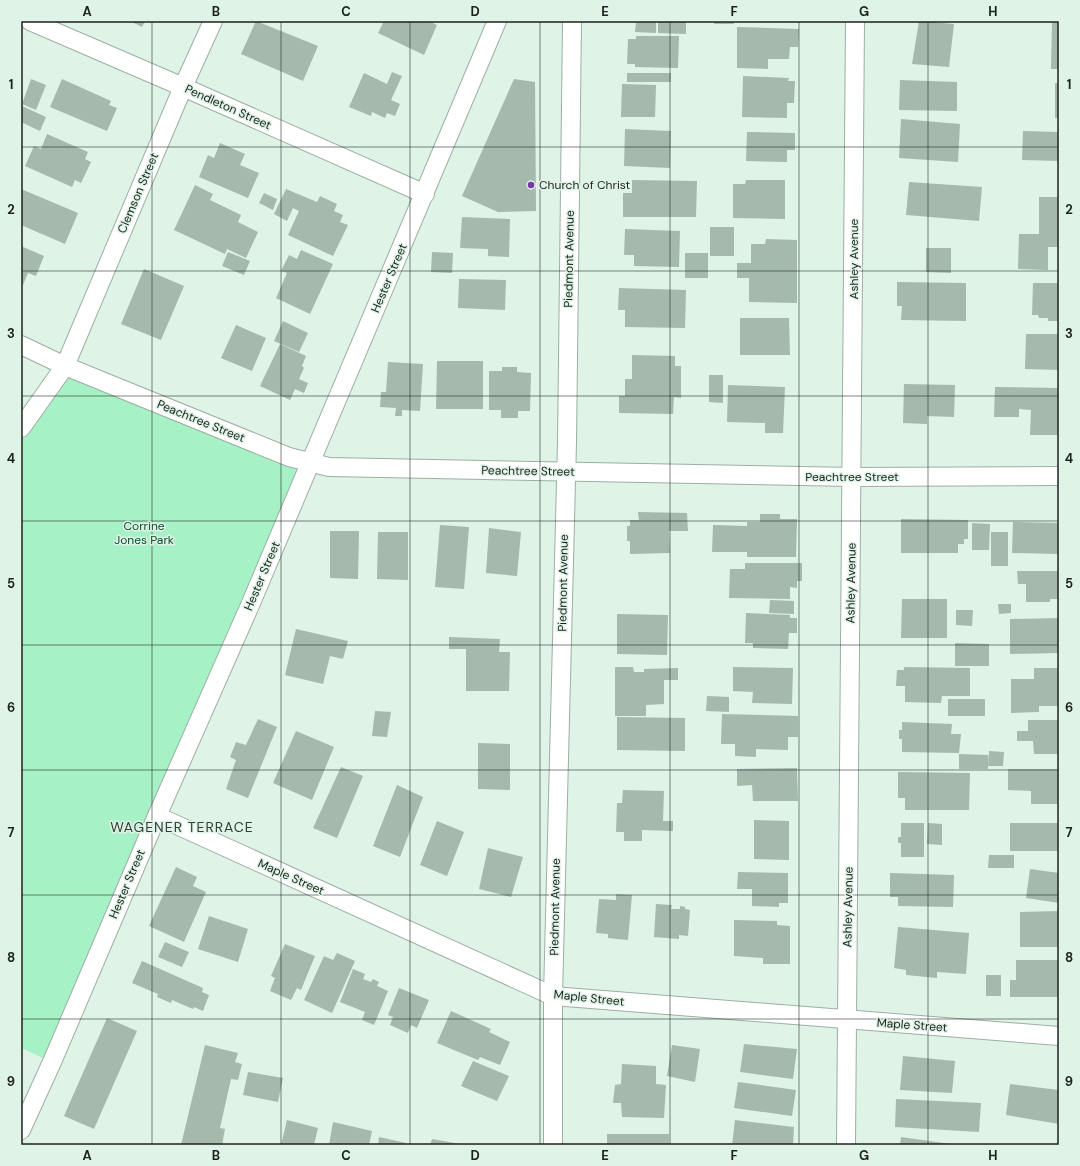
<svg xmlns="http://www.w3.org/2000/svg" width="1080" height="1166" font-family="'DM Sans',sans-serif">
<style>
.green{fill:#a7f1c6}
.building{fill:#a6b9ad}
.lines{fill:none;stroke-linecap:round;stroke-linejoin:round}
.minor-casing{stroke:#9cafa3;stroke-width:20}
.minor{stroke:#fff;stroke-width:18}
.grid{fill:none;stroke:#1c231e;stroke-width:1;stroke-opacity:0.55}
.poi-dot{fill:#7a35a9;stroke:#dff3e6;stroke-width:1.5}
.labels{text-anchor:middle;stroke-width:3;stroke-linejoin:round;paint-order:stroke}
.street-label{font-size:12px;fill:#1c231e;stroke:#dff3e6}
.poi-label{font-size:12px;fill:#1c231e;stroke:#dff3e6;text-anchor:start}
.park-label{font-size:12px;fill:#0a4b2e;stroke:#dff3e6}
.quarter-label{font-size:14px;letter-spacing:1px;fill:#304137;stroke:#dff3e6}
.neatline{fill:none;stroke:#1c231e;stroke-width:1.5}
.grid-label{font-size:13px;text-anchor:middle;font-weight:bold;fill:#1c231e}
</style>
<rect width="100%" height="100%" fill="#dff3e6"/>
<!-- green -->
<path class="green" d="M65,366L310,461L52,1062L21,1048V428Z"/>
<!-- building -->
<g class="building">
<path d="M130,21H145L142,27Z"/>
<path d="M256,21L318,46L303,81L241,54Z"/>
<path d="M384,21H428L437,25L424,55L378,33Z"/>
<path d="M658,21H686V34L658,33Z"/>
<rect x="714" y="21" width="20" height="3"/>
<path d="M919,21L954,24L949,67L912,64Z"/>
<path d="M1052,21H1059V69H1051Z"/>
<path d="M636,22H656V33L635,32Z"/>
<path d="M737,27L799,29L798,47H790L789,59H768V69L737,68Z"/>
<path d="M636,36H679L678,68L635,67V64H627L628,39H636Z"/>
<path d="M392,72L402,76L391,100L400,104L395,116L387,113L385,118L372,112L371,116L349,107L364,73L387,84Z"/>
<rect x="627" y="73" width="44" height="9"/>
<path d="M743,76L789,78L788,81H795L794,103H787V118L742,117Z"/>
<path d="M31,79L46,85L36,110L22,104Z"/>
<path d="M62,79L111,101L109,105L117,108L107,131L50,107Z"/>
<path d="M514,79L535,82L536,211L498,212L462,196Z"/>
<path d="M900,80L957,82V111L899,110Z"/>
<rect x="1055" y="83" width="4" height="35"/>
<path d="M622,84L656,85L655,117H621Z"/>
<path d="M22,106L46,117L40,131L21,122Z"/>
<path d="M901,119L960,124L958,162L899,158Z"/>
<path d="M625,129L671,131L670,168L624,166Z"/>
<path d="M1023,131L1059,132V161L1022,160Z"/>
<path d="M747,132L795,133V150H787V162L746,161Z"/>
<path d="M47,134L88,152L85,159L91,162L81,183L75,180L72,187L25,166L34,146L41,149Z"/>
<path d="M220,143L245,154L240,165L259,173L248,198L199,177L208,155L214,158Z"/>
<path d="M632,180L697,181L696,217H623V193H632Z"/>
<path d="M746,180H785V219L733,218V184H745Z"/>
<path d="M909,182L982,187L979,221L906,215Z"/>
<path d="M195,185L213,194L210,200L241,215L238,222L258,232L246,258L227,249L225,254L174,230Z"/>
<path d="M21,189L78,213L65,244L21,225Z"/>
<path d="M286,189L317,202L320,196L337,204L334,211L343,215L340,222L348,225L333,256L288,235L299,211L293,208L287,221L274,214Z"/>
<path d="M264,193L277,199L273,210L259,203Z"/>
<path d="M1039,197H1059V247H1048V270L1018,269L1019,234H1039Z"/>
<path d="M462,217L510,219L509,257L488,256V249L460,248Z"/>
<rect x="710" y="227" width="24" height="29"/>
<path d="M625,229L680,231L679,267L634,266V255H624Z"/>
<path d="M766,239L797,240V303L749,302V278H737V263H751V244H765Z"/>
<path d="M21,246L44,256L36,276L28,273L23,285H21Z"/>
<path d="M926,248H951V273L926,272Z"/>
<path d="M301,250L333,264L310,314L276,298L287,273L281,271L289,255L297,259Z"/>
<path d="M228,252L250,261L244,275L222,266Z"/>
<path d="M432,252L453,253L452,273L431,272Z"/>
<rect x="685" y="253" width="23" height="25"/>
<path d="M144,269L184,286L161,340L121,324Z"/>
<path d="M459,279L506,280L505,310L458,308Z"/>
<path d="M897,282L966,283V321L901,320L902,306H897Z"/>
<path d="M1033,283H1059V321H1048V318H1039L1038,315H1032Z"/>
<path d="M619,288L686,290L685,328L625,327V310H618Z"/>
<path d="M740,318H789L790,355H740Z"/>
<path d="M283,321L308,333L299,352L274,341Z"/>
<path d="M236,325L266,338L252,371L221,358Z"/>
<path d="M1026,334H1059V370L1025,369Z"/>
<path d="M280,344L306,356L302,366L304,368L299,379L308,383L304,393L295,389L290,400L260,386Z"/>
<path d="M632,355L675,356V366H681V398L674,397L673,414L619,413V396H625V379H632Z"/>
<path d="M437,361H483V409H436Z"/>
<path d="M388,362L423,364L420,411L402,410V416H395L396,408L380,407L381,392H386Z"/>
<path d="M502,367H517V372L531,373L530,411H518V418H501V410H489V371H502Z"/>
<path d="M709,375H723V403L709,402Z"/>
<path d="M904,384L955,385L954,417L927,416V424L903,423Z"/>
<path d="M728,385L785,387L783,433H765V423L727,422Z"/>
<path d="M995,387L1059,388V435H1030L1031,410L1019,409V417H994Z"/>
<path d="M638,512L687,513L688,531H669L670,553L630,554V541H627V526H630V520H639Z"/>
<path d="M760,514H780V519H797L796,557H747V552H712L713,525L747,526V522H760Z"/>
<path d="M901,519L968,520V539H964V544H958V553H901Z"/>
<path d="M1013,522L1059,523V554L1012,553Z"/>
<path d="M972,523L990,524L989,550H972Z"/>
<path d="M440,525L469,527L464,589L435,587Z"/>
<path d="M489,528L521,532L517,576L486,573Z"/>
<path d="M330,531H359L358,579L330,578Z"/>
<path d="M378,532H408V580L377,579Z"/>
<rect x="991" y="532" width="17" height="34"/>
<path d="M745,563H802V581H797V588L790,587V599L729,598L730,569H745Z"/>
<path d="M1017,571H1059V599H1050V602H1026V584H1018Z"/>
<path d="M902,599H947V638H901Z"/>
<path d="M770,600L794,601V614L769,613Z"/>
<path d="M998,604H1011V613L999,614Z"/>
<path d="M956,610H973L972,626L956,625Z"/>
<path d="M746,613L790,615V618H797V633H789L788,649L753,648V643H745Z"/>
<path d="M617,614L668,615L667,655L617,654Z"/>
<path d="M1059,618V653L1010,654V619Z"/>
<path d="M296,629L348,641L343,659L330,656L323,684L285,675Z"/>
<path d="M449,637L500,639L499,652H510L509,691H466V649H449Z"/>
<path d="M955,643L989,644V666H955Z"/>
<path d="M615,667H633L634,672H644V669L678,668V680H664V704L646,705V716H615Z"/>
<path d="M733,667L793,668L792,704L752,703L753,692L733,691Z"/>
<path d="M904,667L970,668V696H942L941,703L905,702V686H896L897,670H904Z"/>
<path d="M1034,668H1059V706H1039V712L1011,713V679H1034Z"/>
<path d="M707,696L729,697V712L706,711Z"/>
<rect x="948" y="699" width="37" height="17"/>
<path d="M375,711L391,712L387,737L372,736Z"/>
<path d="M722,714L798,716V737H788V750L756,749V757L735,756V744H721Z"/>
<path d="M617,717L685,718V751L617,750Z"/>
<path d="M258,719L277,727L248,798L226,789L236,760L230,757L236,742L246,745Z"/>
<path d="M1028,720H1059V754H1034L1033,741H1017V731H1028Z"/>
<path d="M902,722L952,724L951,734H961L959,753L902,752V739H899V730H902Z"/>
<path d="M296,731L334,747L312,800L273,783Z"/>
<path d="M478,743L510,744V790L478,789Z"/>
<path d="M989,751L1004,752L1003,766H988Z"/>
<path d="M959,754L988,755V769H959Z"/>
<path d="M341,767L363,776L337,838L313,828Z"/>
<path d="M797,768L798,801H753L752,785L737,786V769Z"/>
<path d="M1008,769H1059V804H1031V791L1008,790Z"/>
<path d="M898,772L970,773L969,810H905V798H898Z"/>
<path d="M397,785L423,797L400,857L373,846Z"/>
<path d="M623,790L664,791L663,821H673V831L642,830V841H624V832H616L617,803H622Z"/>
<path d="M754,820L789,821V860L754,859Z"/>
<path d="M437,821L464,832L447,876L420,865Z"/>
<path d="M901,823H924V857H901V843H898V837H901Z"/>
<path d="M928,823L942,824V845L927,844Z"/>
<rect x="1010" y="823" width="49" height="28"/>
<path d="M488,848L523,857L511,897L479,889Z"/>
<path d="M989,855H1014V868H988Z"/>
<path d="M176,867L197,877L193,886L206,892L184,942L149,926Z"/>
<path d="M1030,869L1059,873V903L1026,898Z"/>
<path d="M738,872L788,873V903H779V907L752,906V889H737Z"/>
<path d="M890,873L954,875L953,907L898,906V897H890Z"/>
<path d="M616,894L632,895L628,940L608,938V934L596,933L599,899L616,900Z"/>
<path d="M656,904L672,905L671,909H680V906L685,907V909L690,910L688,936L679,935V939L654,937Z"/>
<path d="M1059,911V947H1020V912Z"/>
<path d="M209,916L248,929L238,962L198,949Z"/>
<path d="M734,920L777,921V925L790,926V964H763V958L734,956Z"/>
<path d="M898,927L969,933L966,974L937,972V978L906,975V970L894,968Z"/>
<path d="M165,942L189,952L182,967L158,957Z"/>
<path d="M285,944L315,956L301,990L297,988L291,1000L270,991L275,978L271,976Z"/>
<path d="M337,953L355,961L332,1013L304,1000L324,956L333,960Z"/>
<path d="M1016,960H1059V997H1010V980H1016Z"/>
<path d="M142,961L203,988L202,992L209,995L203,1011L194,1007L193,1009L172,1000L171,1003L157,997L158,994L132,983Z"/>
<path d="M353,969L365,974L363,979L371,982L373,979L379,982L377,986L388,991L374,1025L362,1020L365,1012L340,1002Z"/>
<rect x="986" y="975" width="15" height="21"/>
<path d="M399,988L429,1000L417,1028L411,1025L408,1033L390,1025L393,1017L388,1015Z"/>
<path d="M451,1011L491,1029L489,1032L510,1042L500,1065L480,1057L478,1060L437,1043Z"/>
<path d="M107,1018L137,1031L94,1129L64,1116Z"/>
<path d="M744,1044L797,1049L793,1079L740,1072Z"/>
<path d="M205,1045L238,1053L235,1062L242,1064L238,1080L231,1079L220,1128L225,1129L222,1145H181Z"/>
<path d="M672,1045L700,1049L695,1082L667,1076Z"/>
<path d="M903,1056L955,1061L952,1093L900,1090Z"/>
<path d="M473,1061L509,1076L497,1101L461,1086Z"/>
<path d="M622,1064L656,1066V1084L666,1085L664,1118L622,1117L621,1103H613L615,1085L621,1084Z"/>
<path d="M248,1072L283,1078L278,1102L243,1095Z"/>
<path d="M738,1082L796,1090L792,1116L734,1108Z"/>
<path d="M1010,1084L1059,1090V1124L1006,1115Z"/>
<path d="M896,1099L981,1103L979,1132L895,1127Z"/>
<path d="M287,1120L318,1128L314,1145H281Z"/>
<path d="M735,1120L794,1127L793,1145H732Z"/>
<path d="M333,1122L372,1131L369,1145H329Z"/>
<rect x="607" y="1134" width="62" height="11"/>
<path d="M379,1137L406,1143L405,1145H378Z"/>
<path d="M901,1137L951,1144V1145H900Z"/>
<path d="M432,1139L460,1144L459,1145H430Z"/>
</g>
<g class="lines">
<defs>
<g id="minor">
<path d="M30,21L183,87L425,194"/>
<path d="M21,345L65,366L289,457L329,467L852,477L1059,476"/>
<path d="M21,428L65,366L183,87L213,21"/>
<path d="M157,816L553,996L1059,1036"/>
<path d="M21,1130L52,1062L157,816L251,603L497,21"/>
<path d="M553,1145V996L567,442L572,21"/>
<path d="M846,1145L855,21"/>
</g>
</defs>
<!-- minor casing -->
<use href="#minor" class="minor-casing"/>
<!-- minor -->
<use href="#minor" class="minor"/>
</g>
<!-- grid -->
<path class="grid" d="M152,21V1145M281,21V1145M410,21V1145M540,21V1145M670,21V1145M799,21V1145M928,21V1145M21,147H1059M21,271H1059M21,396H1059M21,521H1059M21,645H1059M21,770H1059M21,895H1059M21,1019H1059"/>
<!-- markers -->
<circle class="poi-dot" cx="531" cy="185" r="4"/>
<g class="labels">
<!-- street labels -->
<g class="street-label">
<text transform="translate(228 107) rotate(24)" y="4">Pendleton Street</text>
<text transform="translate(138 193) rotate(-67)" y="4">Clemson Street</text>
<text transform="translate(569 259) rotate(-89)" y="4">Piedmont Avenue</text>
<text transform="translate(854 259) rotate(-90)" y="4">Ashley Avenue</text>
<text transform="translate(389 278) rotate(-67)" y="4">Hester Street</text>
<text transform="translate(201 421) rotate(22)" y="4">Peachtree Street</text>
<text transform="translate(528 471) rotate(1)" y="4">Peachtree Street</text>
<text x="852" y="481">Peachtree Street</text>
<text transform="translate(262 576) rotate(-67)" y="4">Hester Street</text>
<text transform="translate(563 583) rotate(-89)" y="4">Piedmont Avenue</text>
<text transform="translate(851 583) rotate(-89)" y="4">Ashley Avenue</text>
<text transform="translate(291 877) rotate(24)" y="4">Maple Street</text>
<text transform="translate(127 884) rotate(-67)" y="4">Hester Street</text>
<text transform="translate(555 907) rotate(-89)" y="4">Piedmont Avenue</text>
<text transform="translate(848 907) rotate(-89)" y="4">Ashley Avenue</text>
<text transform="translate(589 998) rotate(6)" y="4">Maple Street</text>
<text transform="translate(912 1025) rotate(4)" y="4">Maple Street</text>
</g>
<!-- poi labels -->
<g class="poi-label">
<text x="539" y="189">Church of Christ</text>
</g>
<!-- park labels -->
<g class="park-label">
<text x="144" y="530">Corrine<tspan x="144" dy="14">Jones Park</tspan></text>
</g>
<!-- quarter labels -->
<g class="quarter-label">
<text x="182" y="832">WAGENER TERRACE</text>
</g>
</g>
<!-- border -->
<rect width="1080" height="1166" fill="none" stroke="#dff3e6" stroke-width="44"/>
<rect x="22" y="22" width="1036" height="1122" class="neatline"/>
<g class="grid-label">
<text x="87" y="16">A</text>
<text x="216" y="16">B</text>
<text x="346" y="16">C</text>
<text x="475" y="16">D</text>
<text x="605" y="16">E</text>
<text x="734" y="16">F</text>
<text x="864" y="16">G</text>
<text x="993" y="16">H</text>
<text x="11" y="89">1</text>
<text x="1069" y="89">1</text>
<text x="11" y="214">2</text>
<text x="1069" y="214">2</text>
<text x="11" y="338">3</text>
<text x="1069" y="338">3</text>
<text x="11" y="463">4</text>
<text x="1069" y="463">4</text>
<text x="11" y="588">5</text>
<text x="1069" y="588">5</text>
<text x="11" y="712">6</text>
<text x="1069" y="712">6</text>
<text x="11" y="837">7</text>
<text x="1069" y="837">7</text>
<text x="11" y="962">8</text>
<text x="1069" y="962">8</text>
<text x="11" y="1086">9</text>
<text x="1069" y="1086">9</text>
<text x="87" y="1160">A</text>
<text x="216" y="1160">B</text>
<text x="346" y="1160">C</text>
<text x="475" y="1160">D</text>
<text x="605" y="1160">E</text>
<text x="734" y="1160">F</text>
<text x="864" y="1160">G</text>
<text x="993" y="1160">H</text>
</g>
</svg>
